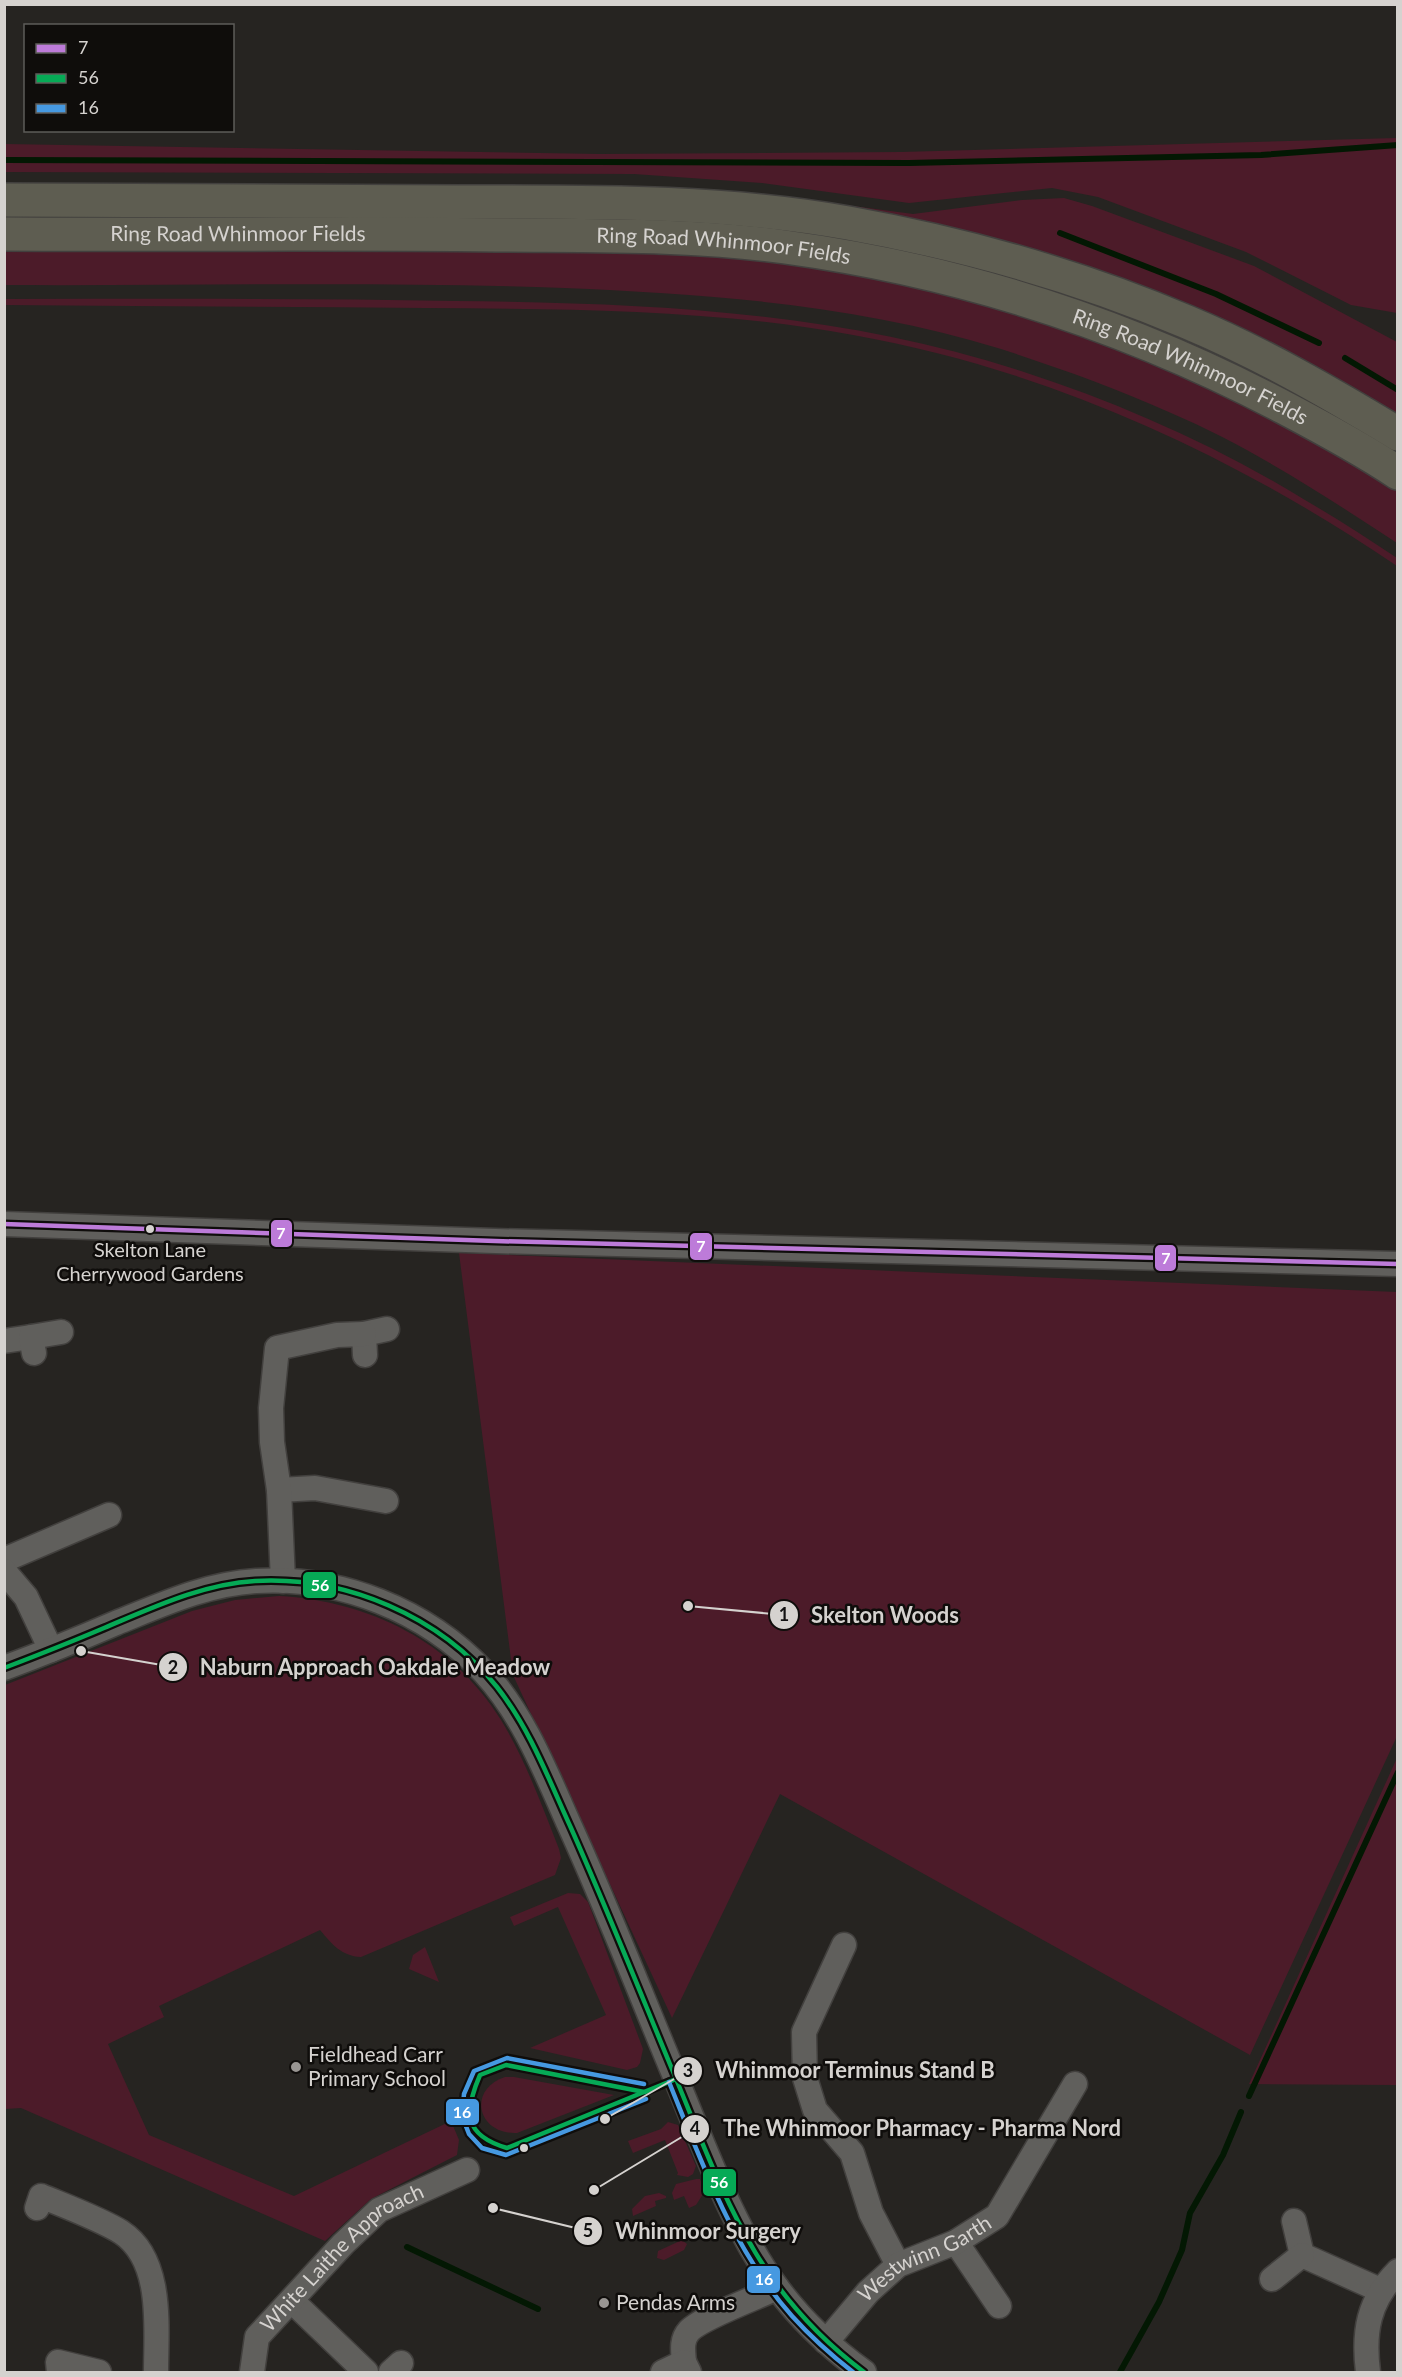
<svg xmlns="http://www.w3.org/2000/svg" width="1402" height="2377" font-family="Lato,sans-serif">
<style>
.green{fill:#4c1b29}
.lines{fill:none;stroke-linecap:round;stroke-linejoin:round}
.stream{stroke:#031803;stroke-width:6}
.minor-casing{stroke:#42403e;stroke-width:27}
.highway-casing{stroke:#42403e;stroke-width:36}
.minor{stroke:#605f5c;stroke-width:24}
.highway{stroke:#5e5d51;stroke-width:33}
.bus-1-casing{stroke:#0f0d0b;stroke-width:9}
.bus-2-casing{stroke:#0f0d0b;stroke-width:9}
.bus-3-casing{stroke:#0f0d0b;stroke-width:9}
.bus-1{stroke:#bd7bd9;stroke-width:4.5}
.bus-2{stroke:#06aa56;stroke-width:4.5}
.bus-3{stroke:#4699e1;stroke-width:4.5}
.bus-dot{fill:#d5d2cf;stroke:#0f0d0b;stroke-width:2}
.poi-dot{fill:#989592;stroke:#0f0d0b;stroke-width:2}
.labels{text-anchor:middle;stroke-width:5;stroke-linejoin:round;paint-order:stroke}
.bus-label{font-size:20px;fill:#d5d2cf;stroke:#0f0d0b}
.street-label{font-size:21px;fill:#d5d2cf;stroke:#0f0d0b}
.poi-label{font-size:21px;fill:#d5d2cf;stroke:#0f0d0b;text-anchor:start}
.leader{fill:none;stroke:#d5d2cf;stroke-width:2}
.callout-dot{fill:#d5d2cf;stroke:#0f0d0b;stroke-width:2}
.mark-label{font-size:18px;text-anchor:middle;font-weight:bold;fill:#111}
.callout-label{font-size:22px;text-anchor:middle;font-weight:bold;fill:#d5d2cf;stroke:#0f0d0b;stroke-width:5;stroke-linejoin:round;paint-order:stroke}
.line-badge{stroke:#0f0d0b;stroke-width:2}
.badge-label{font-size:16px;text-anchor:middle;font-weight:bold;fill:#fff}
</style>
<rect width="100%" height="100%" fill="#262421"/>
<!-- green -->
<g class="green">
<path d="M1397,138V313L1351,305L1246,252L1098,197L1052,188L909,203L762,183L634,174L4,172L5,144L600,154L901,152Z"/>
<path d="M5,183L646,187L770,195L913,214L1022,200L1064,198L1092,206L1254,266L1397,342V422L933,229L5,189Z"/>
<path d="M5,245L718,252L953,290L1198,376L1397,487V543C1325,496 1251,447 1171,413C1116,388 1059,368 1001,349C860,305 710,294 564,288C377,281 191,286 5,285Z"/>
<path d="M5,299C155,299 305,298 455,301C648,303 836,311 1021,371C1120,403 1217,446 1305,500C1336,518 1367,538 1397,558V566C1233,455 1050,370 853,335C712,309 569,309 426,308C286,307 145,306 5,305Z"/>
<path d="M459,1253L1397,1292V1736L1250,2055L780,1794L672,2018L513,1675Z"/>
<path d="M279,1596C369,1601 453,1642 501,1720C526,1761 542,1806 559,1849L561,1858L555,1875L361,1957C341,1956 332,1944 320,1930L159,2006L164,2017L108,2044L149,2135L294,2196L451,2121L459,2140L457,2155L371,2199L325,2241L21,2108L5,2109V1685L192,1611L235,1600Z"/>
<path d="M1397,1758V2085L1249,2084L1260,2060Z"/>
<path d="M568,1893L580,1894L588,1902L643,2049L640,2063L637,2067L627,2070L530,2048L606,2015L558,1907L514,1926L510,1917Z"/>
<path d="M425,1947L439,1982L409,1969L413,1955Z"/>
<path d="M505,2077H514L614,2095L517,2133C477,2135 467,2089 505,2077Z"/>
<path d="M668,2122L678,2125L696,2166L693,2174L688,2177L677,2175L678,2173L665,2140L633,2153L628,2141L661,2129Z"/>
<path d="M696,2179H700L705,2191L696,2205L689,2208L684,2196L674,2200L672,2193L676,2184Z"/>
<path d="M659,2193L666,2196V2198L655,2201L656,2206L633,2216L632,2209L645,2196Z"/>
<path d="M682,2240L687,2244L684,2250L664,2260L657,2258L658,2251Z"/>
</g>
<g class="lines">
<!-- stream -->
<g class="stream">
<path d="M4,160L909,163L1261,155L1398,145"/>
<path d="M1060,233L1216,294L1319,343"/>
<path d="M1345,358L1398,390"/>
<path d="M1249,2096L1398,1772"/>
<path d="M407,2247L538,2309"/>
<path d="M1120,2372L1159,2302L1182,2250L1190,2213L1223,2155L1241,2112"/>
</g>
<defs>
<g id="minor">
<path d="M4,1224L495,1241L1398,1264"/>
<path d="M4,1341L31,1337"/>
<path d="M34,1353L31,1337L61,1332"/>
<path d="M365,1355L364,1334L387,1329"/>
<path d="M279,1490L315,1488L386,1501"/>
<path d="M4,1560L109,1515"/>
<path d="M4,1571L26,1597L51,1650"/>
<path d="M283,1581L279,1490L272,1442L271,1408L277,1348L337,1335L364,1334"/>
<path d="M4,1668C42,1654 79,1639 116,1623C161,1605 206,1584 256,1581C340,1576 426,1610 484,1672C523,1714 545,1770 568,1822C606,1905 639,1990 674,2074C704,2145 732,2228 778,2289C802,2321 832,2349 864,2372"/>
<path d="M844,1945L804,2032L805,2078L815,2110L852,2153L871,2213L898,2265"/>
<path d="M37,2208L41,2196C65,2206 100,2219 121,2232C164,2260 156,2329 156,2372"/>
<path d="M1294,2221L1302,2255L1380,2290"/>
<path d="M956,2242L999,2306"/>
<path d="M1272,2279L1302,2255"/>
<path d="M292,2301L366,2372"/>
<path id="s1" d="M826,2342L868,2292L898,2265L956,2242L997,2216L1075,2084"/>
<path d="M684,2362C683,2351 681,2340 689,2331C701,2318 758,2297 777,2288"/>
<path d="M59,2372L58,2362L99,2372"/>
<path id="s2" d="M252,2372L257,2337L343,2244L379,2210L467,2170"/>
<path d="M391,2372L401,2363"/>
<path d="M663,2372L684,2362L689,2372"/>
<path d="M1368,2372C1363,2332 1368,2301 1398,2271"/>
</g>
<g id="highway">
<path d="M4,200C156,200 308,201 459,202C589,202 720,200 848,223C965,244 1079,276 1187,322C1261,353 1330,393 1398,434"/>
<path id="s3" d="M4,234C168,235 332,233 496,235C592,236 690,234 785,247C961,271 1128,325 1285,408C1323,428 1362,449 1398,473"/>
</g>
</defs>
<!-- minor casing -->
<use href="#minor" class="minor-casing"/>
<!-- highway casing -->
<use href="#highway" class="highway-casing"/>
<!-- minor -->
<use href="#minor" class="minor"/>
<!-- highway -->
<use href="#highway" class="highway"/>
<defs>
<path id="bus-1" d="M4,1224L495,1241L1398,1264"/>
<g id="bus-2">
<path d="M4,1668C38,1655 71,1642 104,1628C152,1608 202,1584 255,1581C346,1576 440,1616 497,1687C530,1729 549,1780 571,1828C607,1909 640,1992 674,2074C724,2194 754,2290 864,2372"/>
<path d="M506,2065L644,2092L507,2148C463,2135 464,2112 480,2075Z"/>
<path d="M676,2079L645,2092H644Z"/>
</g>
<g id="bus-3">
<path d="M669,2082C702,2163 733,2250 792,2316C811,2337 831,2355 853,2372"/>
<path d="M644,2084L507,2058L474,2071L464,2094L462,2116L469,2134L482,2148L506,2155L646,2099"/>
</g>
</defs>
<!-- bus-1 casing -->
<use href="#bus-1" class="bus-1-casing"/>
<!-- bus-2 casing -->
<use href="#bus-2" class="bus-2-casing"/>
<!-- bus-3 casing -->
<use href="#bus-3" class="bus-3-casing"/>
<!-- bus-1 -->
<use href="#bus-1" class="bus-1"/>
<!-- bus-2 -->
<use href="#bus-2" class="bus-2"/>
<!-- bus-3 -->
<use href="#bus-3" class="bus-3"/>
</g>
<!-- markers -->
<g class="bus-dot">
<circle cx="150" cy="1229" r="5"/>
<circle cx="524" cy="2148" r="5"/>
</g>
<g class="poi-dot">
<circle cx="296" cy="2067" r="6"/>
<circle cx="604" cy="2303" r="6"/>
</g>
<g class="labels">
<!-- bus labels -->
<g class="bus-label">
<text x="150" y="1257">Skelton Lane<tspan x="150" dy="24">Cherrywood Gardens</tspan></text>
</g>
<!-- street labels -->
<g class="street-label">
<text dy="7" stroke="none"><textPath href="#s3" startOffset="234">Ring Road Whinmoor Fields</textPath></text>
<text dy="7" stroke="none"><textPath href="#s3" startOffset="720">Ring Road Whinmoor Fields</textPath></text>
<text dy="7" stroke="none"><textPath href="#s3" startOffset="1206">Ring Road Whinmoor Fields</textPath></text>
<text dy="7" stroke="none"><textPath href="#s2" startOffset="153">White Laithe Approach</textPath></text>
<text dy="7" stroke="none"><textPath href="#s1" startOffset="132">Westwinn Garth</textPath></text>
</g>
<!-- poi labels -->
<g class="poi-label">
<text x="308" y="2062">Fieldhead Carr<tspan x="308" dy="24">Primary School</tspan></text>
<text x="616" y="2310">Pendas Arms</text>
</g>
</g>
<!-- callouts -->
<path class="leader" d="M688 1606L784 1615M81 1651L173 1667M605 2119L688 2071M594 2190L695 2129M493 2208L588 2231"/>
<g class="callout-dot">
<circle cx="688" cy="1606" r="6"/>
<circle cx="81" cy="1651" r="6"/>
<circle cx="605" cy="2119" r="6"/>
<circle cx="594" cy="2190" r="6"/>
<circle cx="493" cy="2208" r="6"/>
<circle cx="784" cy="1615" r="15"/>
<circle cx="173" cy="1667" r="15"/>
<circle cx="688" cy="2071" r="15"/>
<circle cx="695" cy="2129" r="15"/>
<circle cx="588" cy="2231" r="15"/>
</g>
<g class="mark-label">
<text x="784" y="1621">1</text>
<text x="173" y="1674">2</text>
<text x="688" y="2077">3</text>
<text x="695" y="2135">4</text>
<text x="588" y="2237">5</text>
</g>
<g class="callout-label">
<text x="885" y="1623">Skelton Woods</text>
<text x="375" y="1675">Naburn Approach Oakdale Meadow</text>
<text x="855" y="2078">Whinmoor Terminus Stand B</text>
<text x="922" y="2136">The Whinmoor Pharmacy - Pharma Nord</text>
<text x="708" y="2239">Whinmoor Surgery</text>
</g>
<g class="line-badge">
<rect x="270" y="1219" width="23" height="29" rx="6" fill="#bd7bd9"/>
<rect x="689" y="1232" width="24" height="29" rx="6" fill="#bd7bd9"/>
<rect x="1154" y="1244" width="23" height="28" rx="6" fill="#bd7bd9"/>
<rect x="302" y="1571" width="35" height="28" rx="6" fill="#06aa56"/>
<rect x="445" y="2098" width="35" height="28" rx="6" fill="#4699e1"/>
<rect x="702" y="2168" width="35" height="29" rx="6" fill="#06aa56"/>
<rect x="746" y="2265" width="35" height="29" rx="6" fill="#4699e1"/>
</g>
<g class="badge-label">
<text x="281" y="1239">7</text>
<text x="701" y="1252">7</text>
<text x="1166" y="1264">7</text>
<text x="320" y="1591">56</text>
<text x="462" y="2118">16</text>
<text x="719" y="2188">56</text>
<text x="764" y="2285">16</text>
</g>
<!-- border -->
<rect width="1402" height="2377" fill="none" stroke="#d5d2cf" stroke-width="12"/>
<!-- legend -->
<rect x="24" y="24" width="210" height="108" fill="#0f0d0b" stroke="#5e5c59" stroke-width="1.5"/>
<rect x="36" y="44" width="30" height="9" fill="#bd7bd9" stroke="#5e5c59" stroke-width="1.5"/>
<text x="78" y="54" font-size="18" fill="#d5d2cf">7</text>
<rect x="36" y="74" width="30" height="9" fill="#06aa56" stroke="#5e5c59" stroke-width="1.5"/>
<text x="78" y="84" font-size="18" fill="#d5d2cf">56</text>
<rect x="36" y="104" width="30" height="9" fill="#4699e1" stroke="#5e5c59" stroke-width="1.5"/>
<text x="78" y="114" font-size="18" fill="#d5d2cf">16</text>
</svg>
